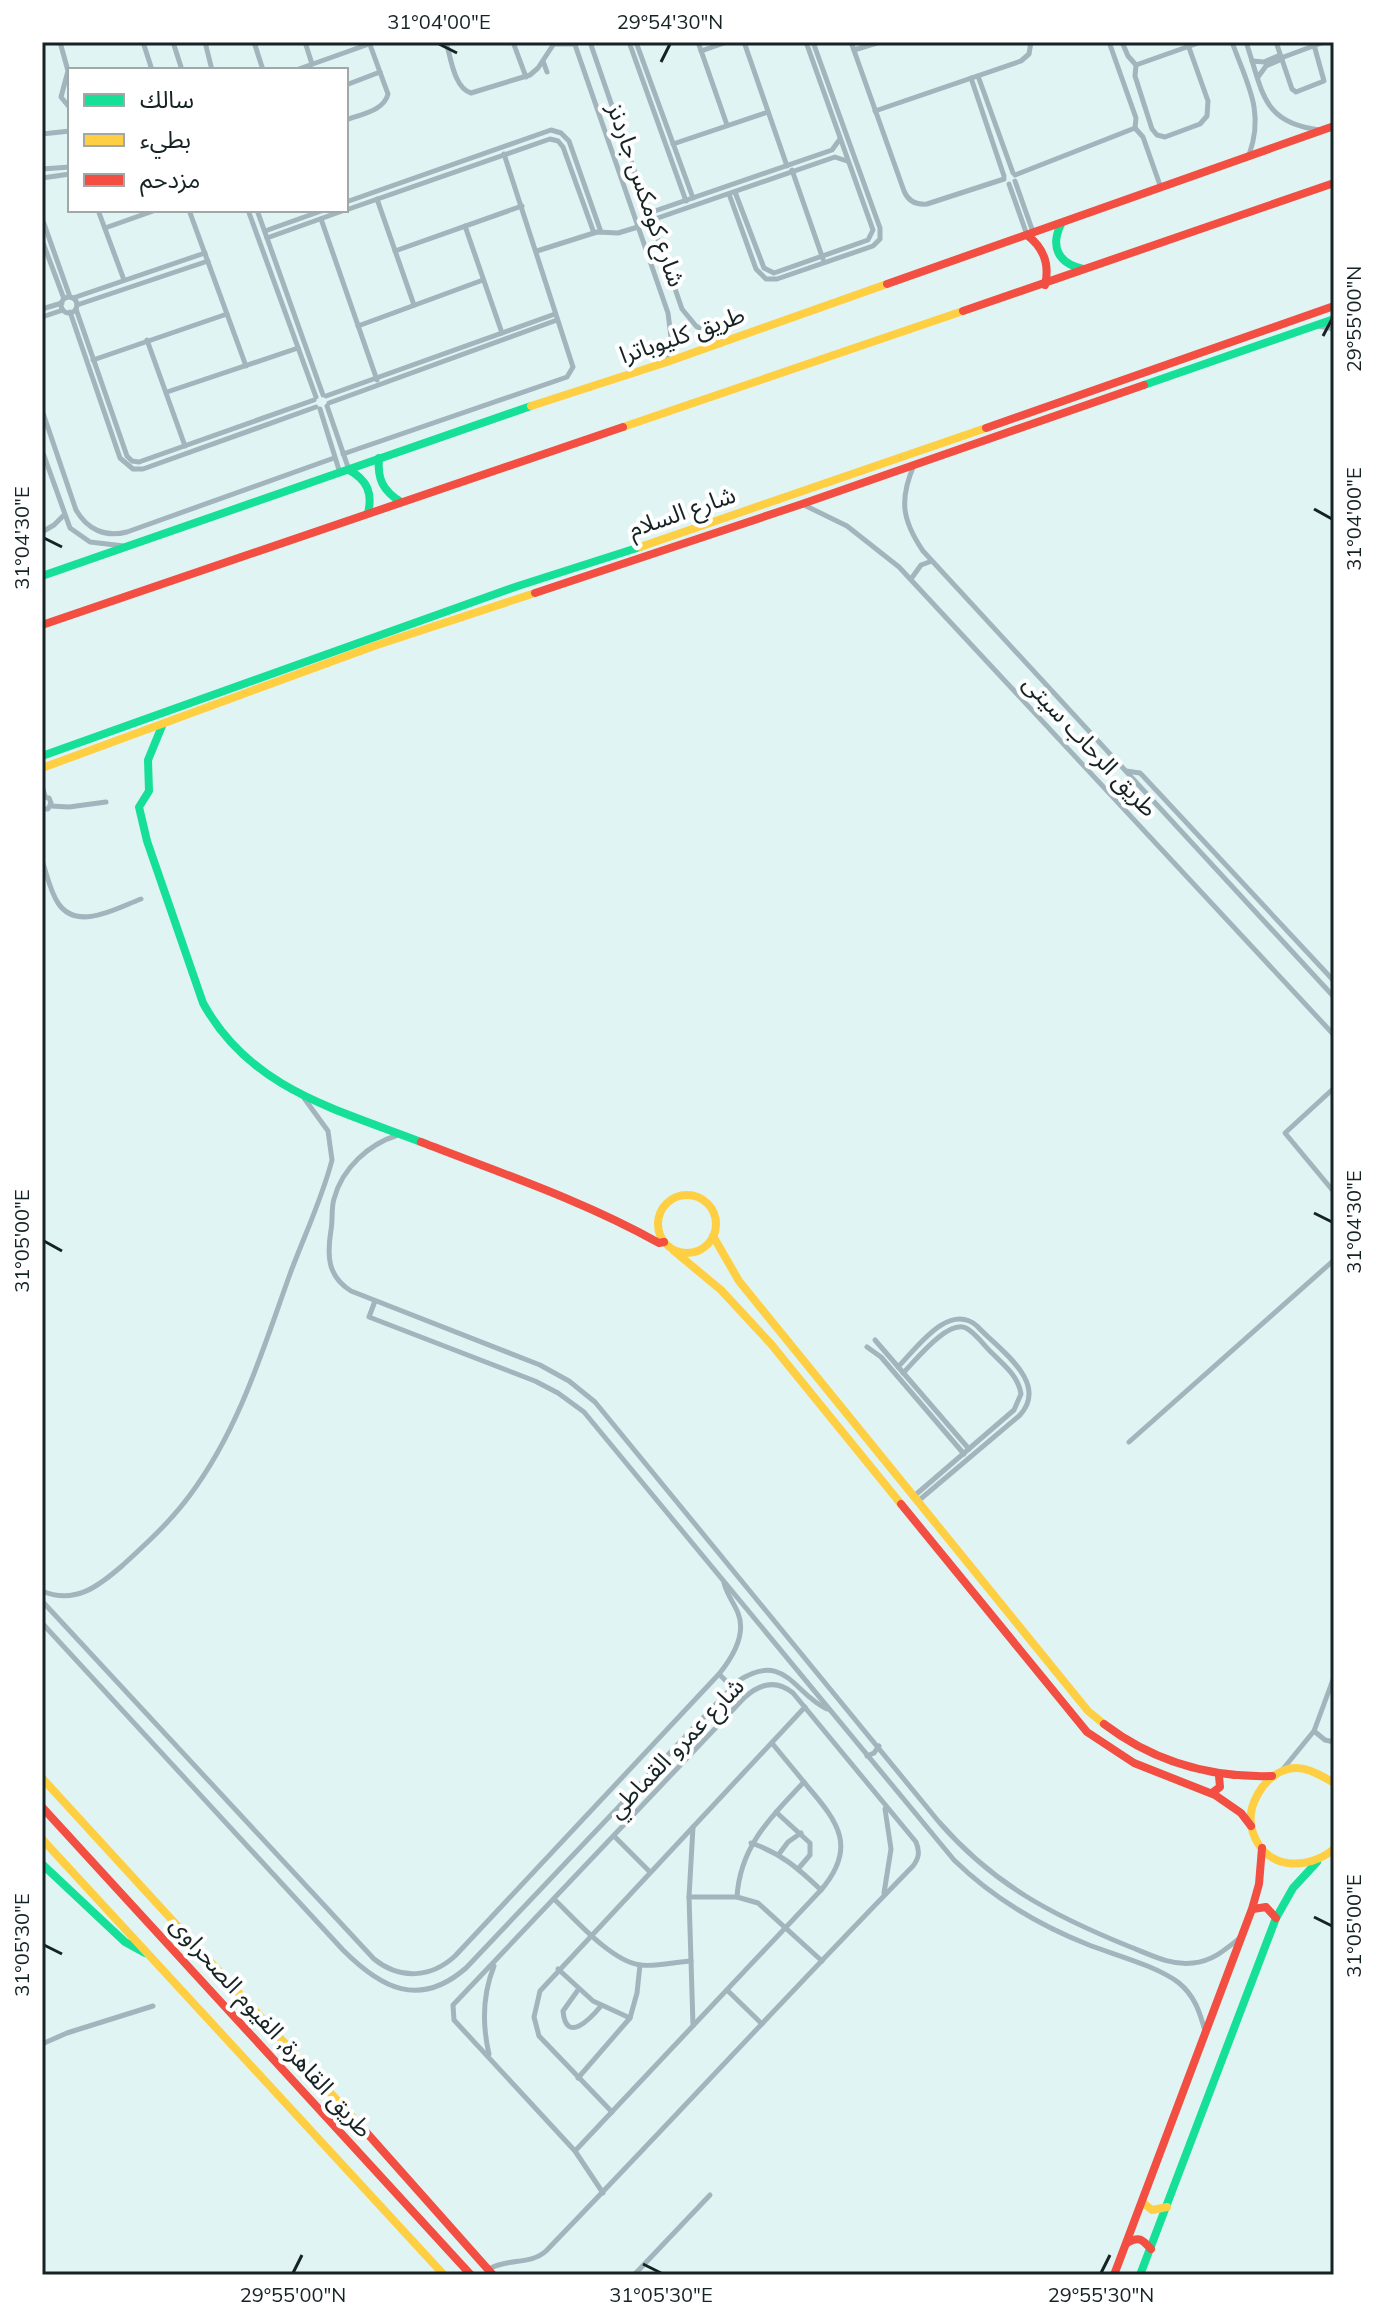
<svg xmlns="http://www.w3.org/2000/svg" width="1376" height="2317" font-family="Mulish,'Noto Sans Arabic',sans-serif">
<style>
.lines{fill:none;stroke-linecap:round;stroke-linejoin:round}
.street{stroke:#a2b5bd;stroke-width:5}
.fast{stroke:#16e098;stroke-width:8}
.slow{stroke:#ffcf43;stroke-width:8}
.jam{stroke:#f24e42;stroke-width:8}
.ticks{fill:none;stroke:#162324;stroke-width:3}
.labels{text-anchor:middle;stroke-width:8;stroke-linejoin:round;paint-order:stroke}
.street-label{font-size:24px;fill:#162324;stroke:#fff}
.neatline{fill:none;stroke:#162324;stroke-width:3}
.ticks-label{font-size:20px;text-anchor:middle;fill:#162324}
</style>
<rect width="100%" height="100%" fill="#e1f4f4"/>
<g class="lines">
<!-- street -->
<g class="street">
<path d="M60,42L68,71L61,97L70,108"/>
<path d="M143,42L152,70"/>
<path d="M173,42L182,70"/>
<path d="M205,42L212,70"/>
<path d="M254,42L263,70"/>
<path d="M305,42L312,64"/>
<path d="M446,42C451,58 454,88 471,93L530,75L538,68L555,42"/>
<path d="M513,42L526,77"/>
<path d="M574,42L668,313L671,337L667,362"/>
<path d="M590,42L682,309L696,326L722,342"/>
<path d="M629,42L686,201"/>
<path d="M636,42L693,198"/>
<path d="M698,42L727,125"/>
<path d="M744,42L787,166"/>
<path d="M851,42L904,191C908,201 916,205 927,204L1004,179"/>
<path d="M1122,42L1128,56L1136,65L1135,76L1152,129L1157,135L1165,137L1200,124L1207,116L1208,101L1187,42"/>
<path d="M1232,42C1247,84 1265,111 1249,155"/>
<path d="M1246,42C1263,91 1261,123 1320,130"/>
<path d="M1276,42L1292,89L1296,92L1324,81L1314,45"/>
<path d="M554,44H575"/>
<path d="M854,50L880,42"/>
<path d="M701,51L727,42"/>
<path d="M1281,58L1324,42"/>
<path d="M543,61L547,72"/>
<path d="M1252,61L1264,62L1280,55"/>
<path d="M1136,65L1201,42"/>
<path d="M296,70L369,44"/>
<path d="M978,76L1013,173"/>
<path d="M1258,77L1266,66L1282,59"/>
<path d="M971,78L1004,176"/>
<path d="M346,85L380,72"/>
<path d="M875,111L1021,61L1029,54L1031,42"/>
<path d="M346,120C361,114 384,111 388,94L369,42"/>
<path d="M1135,128L1143,137L1161,188"/>
<path d="M42,134L70,131"/>
<path d="M673,144L768,112"/>
<path d="M42,169L70,167"/>
<path d="M792,170L823,259"/>
<path d="M1015,175L1135,128L1136,118L1109,42"/>
<path d="M42,178L70,174"/>
<path d="M1015,181L1033,232"/>
<path d="M1009,184L1027,235"/>
<path d="M735,192L764,268L774,273L868,240L873,230L806,42"/>
<path d="M729,194L756,269L766,279H777L873,246L880,239V228L813,42"/>
<path d="M377,199L414,305"/>
<path d="M346,202L551,130L561,133L569,141L601,232"/>
<path d="M98,210L124,280"/>
<path d="M189,210L246,366"/>
<path d="M248,210L316,397"/>
<path d="M257,210L323,395"/>
<path d="M346,210L550,139L558,141L563,147L594,233"/>
<path d="M649,213L832,150L840,139"/>
<path d="M42,218L70,297"/>
<path d="M321,219L377,380"/>
<path d="M652,220L835,157L847,161"/>
<path d="M465,226L502,333"/>
<path d="M105,228L156,210"/>
<path d="M265,231L324,210"/>
<path d="M267,238L345,210"/>
<path d="M42,240L64,299"/>
<path d="M395,251L522,206"/>
<path d="M537,251L597,232L618,233L638,227"/>
<circle cx="69" cy="305" r="8"/>
<path d="M73,298L205,253"/>
<path d="M77,305L208,261"/>
<path d="M42,309L62,303"/>
<path d="M76,309L127,456L132,461L139,462L314,400"/>
<path d="M70,312L120,458L133,469H143L316,407"/>
<path d="M42,317L63,310"/>
<path d="M358,326L483,280"/>
<path d="M1318,326L1334,329"/>
<path d="M147,340L185,446"/>
<path d="M93,360L227,314"/>
<path d="M167,392L298,348"/>
<path d="M326,396L555,314"/>
<path d="M329,403L557,320"/>
<path d="M327,406L349,470"/>
<path d="M320,409L340,473"/>
<path d="M42,410L76,510C87,529 105,538 127,532L334,458"/>
<path d="M42,450L70,528L90,542L124,546"/>
<path d="M343,454L567,377L573,367L504,154"/>
<path d="M914,465C899,500 902,520 923,551L1334,997"/>
<path d="M802,504L847,526L899,567L1334,1035"/>
<path d="M42,532L54,525L63,516"/>
<path d="M911,579L921,565L932,561"/>
<path d="M1126,771L1140,773L1143,776L1334,981"/>
<path d="M42,786L45,796"/>
<path d="M42,797L49,798L51,803L48,809H42"/>
<path d="M51,806L69,807L106,802"/>
<path d="M42,861C47,874 50,891 58,903C77,932 117,908 141,899"/>
<path d="M1334,1088L1285,1133L1334,1192"/>
<path d="M398,1135C369,1144 342,1168 334,1199C331,1208 333,1220 331,1230C327,1255 327,1276 351,1291L540,1365L569,1381L595,1402L939,1822C994,1885 1052,1915 1128,1946C1149,1954 1170,1966 1193,1963C1213,1961 1226,1949 1241,1937"/>
<path d="M375,1301L369,1317L535,1381L558,1393L584,1412L954,1860C993,1898 1038,1925 1089,1945C1115,1955 1157,1966 1179,1983C1195,1996 1200,2013 1205,2031"/>
<path d="M875,1340L969,1449"/>
<path d="M867,1347L881,1357L964,1454"/>
<path d="M898,1367C916,1349 949,1301 977,1326C998,1349 1050,1382 1020,1415L917,1502"/>
<path d="M903,1373C915,1361 948,1319 966,1328C976,1333 984,1346 993,1354C1005,1366 1018,1376 1021,1394L1014,1410L913,1497"/>
<path d="M1129,1442L1334,1260"/>
<path d="M42,1591C75,1605 99,1586 123,1565C147,1543 171,1521 190,1495C239,1430 263,1349 290,1274C304,1236 322,1199 332,1160L328,1131L304,1098"/>
<path d="M42,1601L374,1959C400,1980 431,1978 455,1956L719,1674C732,1658 747,1635 738,1613C734,1603 727,1595 724,1583"/>
<path d="M42,1623L343,1950C381,1988 419,2009 466,1968L738,1681C785,1650 794,1694 827,1709"/>
<path d="M719,1674L731,1686"/>
<path d="M1314,1731L1325,1740L1334,1742"/>
<path d="M867,1756L874,1753L879,1746"/>
<path d="M1283,1769L1314,1731L1334,1677"/>
<path d="M776,1812L810,1843V1855L798,1869"/>
<path d="M693,1827L689,1897L693,2025"/>
<path d="M615,1837L650,1872"/>
<path d="M751,1843C781,1853 799,1869 821,1890"/>
<path d="M779,1854L788,1842L801,1833"/>
<path d="M884,1893L891,1849L885,1809"/>
<path d="M689,1897H737L758,1903L822,1961"/>
<path d="M737,1897C740,1846 771,1817 804,1782"/>
<path d="M555,1900C575,1919 611,1961 640,1965C656,1967 675,1962 691,1961"/>
<path d="M558,1969L593,2001L630,2018"/>
<path d="M578,1990L563,2011C566,2045 591,2018 601,2006"/>
<path d="M727,1990L762,2024"/>
<path d="M42,2044L67,2033L153,2006"/>
<path d="M489,2054C482,2024 482,1996 494,1966"/>
<path d="M578,2078L630,2018L637,1993L640,1965"/>
<path d="M612,2112L539,2036L534,2017L540,1991L805,1707"/>
<path d="M575,2151L821,1890C857,1848 839,1823 808,1787C796,1772 784,1758 772,1743"/>
<path d="M489,2269C507,2258 531,2265 546,2251C669,2124 789,1993 913,1866C919,1858 920,1852 916,1842L793,1693C776,1679 759,1684 744,1698L453,2005L454,2020L575,2151L603,2193"/>
<path d="M634,2275L710,2195"/>
</g>
<!-- fast -->
<g class="fast">
<path d="M1061,224C1050,247 1058,263 1083,269"/>
<path d="M1144,385L1334,319"/>
<path d="M379,458C377,479 383,491 401,502"/>
<path d="M349,470C367,480 373,493 368,513"/>
<path d="M42,576L531,406"/>
<path d="M162,726L148,760L149,791L139,807L147,841L203,1003C250,1089 336,1109 421,1142"/>
<path d="M42,756L518,586L640,547"/>
<path d="M42,1864L125,1942L145,1953"/>
<path d="M1140,2275L1276,1918L1293,1888L1317,1862"/>
</g>
<!-- slow -->
<g class="slow">
<path d="M531,406L667,362L887,284"/>
<path d="M623,427L963,311"/>
<path d="M640,547L986,428"/>
<path d="M42,768L374,646L535,593"/>
<circle cx="687" cy="1224" r="29"/>
<path d="M713,1236L739,1281L1088,1711L1104,1724"/>
<path d="M674,1251L721,1290L771,1344L901,1504"/>
<path d="M42,1778L358,2123"/>
<path d="M1334,1783C1320,1775 1305,1765 1288,1769C1263,1776 1244,1808 1253,1833C1266,1870 1307,1871 1334,1849"/>
<path d="M42,1839L444,2275"/>
<path d="M1142,2202L1152,2210L1167,2207"/>
</g>
<!-- jam -->
<g class="jam">
<path d="M1027,235C1044,248 1050,264 1045,285"/>
<path d="M887,284L1334,126"/>
<path d="M963,311L1334,183"/>
<path d="M986,428L1334,306"/>
<path d="M535,593L802,504L1144,385"/>
<path d="M42,625L623,427"/>
<path d="M421,1142C501,1173 584,1201 659,1243L664,1242"/>
<path d="M901,1504L1087,1732L1134,1763L1215,1795L1241,1813L1251,1826"/>
<path d="M1104,1724C1154,1762 1210,1778 1272,1776"/>
<path d="M1212,1793L1220,1787L1219,1776"/>
<path d="M42,1807L471,2275"/>
<path d="M1253,1909L1266,1907L1276,1918"/>
<path d="M358,2123L493,2275"/>
<path d="M1127,2243C1139,2236 1142,2239 1151,2249"/>
<path d="M1114,2275L1252,1909L1259,1884L1262,1848"/>
</g>
</g>
<!-- ticks -->
<path class="ticks" d="M439,44L457,53M661,62L670,44M1323,336L1332,319M1314,509L1332,519M44,538L62,547M1314,1213L1332,1222M44,1241L62,1251M1314,1917L1332,1926M44,1945L62,1954M643,2264L661,2273M293,2273L302,2255M1101,2273L1110,2255"/>
<g class="labels">
<!-- street labels -->
<g class="street-label">
<text transform="translate(646 195) rotate(71)" y="8">شارع كومكس جاردنز</text>
<text transform="translate(682 335) rotate(-19)" y="8">طريق كليوباترا</text>
<text transform="translate(682 512) rotate(-19)" y="8">شارع السلام</text>
<text transform="translate(1090 746) rotate(47)" y="8">طريق الرحاب سيتى</text>
<text transform="translate(676 1748) rotate(-46)" y="8">شارع عمرو القماطي</text>
<text transform="translate(271 2027) rotate(48)" y="8">طريق القاهرة, الفيوم الصحراوى</text>
</g>
</g>
<!-- border -->
<rect width="1376" height="2317" fill="none" stroke="#ffffff" stroke-width="88"/>
<!-- legend -->
<rect x="68" y="68" width="280" height="144" fill="#ffffff" stroke="#a2a7a7" stroke-width="2"/>
<rect x="84" y="94" width="40" height="12" fill="#16e098" stroke="#a2a7a7" stroke-width="2"/>
<text x="140" y="108" font-size="24" fill="#162324">سالك</text>
<rect x="84" y="134" width="40" height="12" fill="#ffcf43" stroke="#a2a7a7" stroke-width="2"/>
<text x="140" y="148" font-size="24" fill="#162324">بطيء</text>
<rect x="84" y="174" width="40" height="12" fill="#f24e42" stroke="#a2a7a7" stroke-width="2"/>
<text x="140" y="188" font-size="24" fill="#162324">مزدحم</text>
<rect x="44" y="44" width="1288" height="2229" class="neatline"/>
<g class="ticks-label">
<text x="439" y="29">31°04'00"E</text>
<text x="670" y="29">29°54'30"N</text>
<text transform="translate(1354 319) rotate(-90)" y="7">29°55'00"N</text>
<text transform="translate(1354 519) rotate(-90)" y="7">31°04'00"E</text>
<text transform="translate(22 538) rotate(-90)" y="7">31°04'30"E</text>
<text transform="translate(1354 1222) rotate(-90)" y="7">31°04'30"E</text>
<text transform="translate(22 1241) rotate(-90)" y="7">31°05'00"E</text>
<text transform="translate(1354 1926) rotate(-90)" y="7">31°05'00"E</text>
<text transform="translate(22 1945) rotate(-90)" y="7">31°05'30"E</text>
<text x="293" y="2302">29°55'00"N</text>
<text x="661" y="2302">31°05'30"E</text>
<text x="1101" y="2302">29°55'30"N</text>
</g>
</svg>
